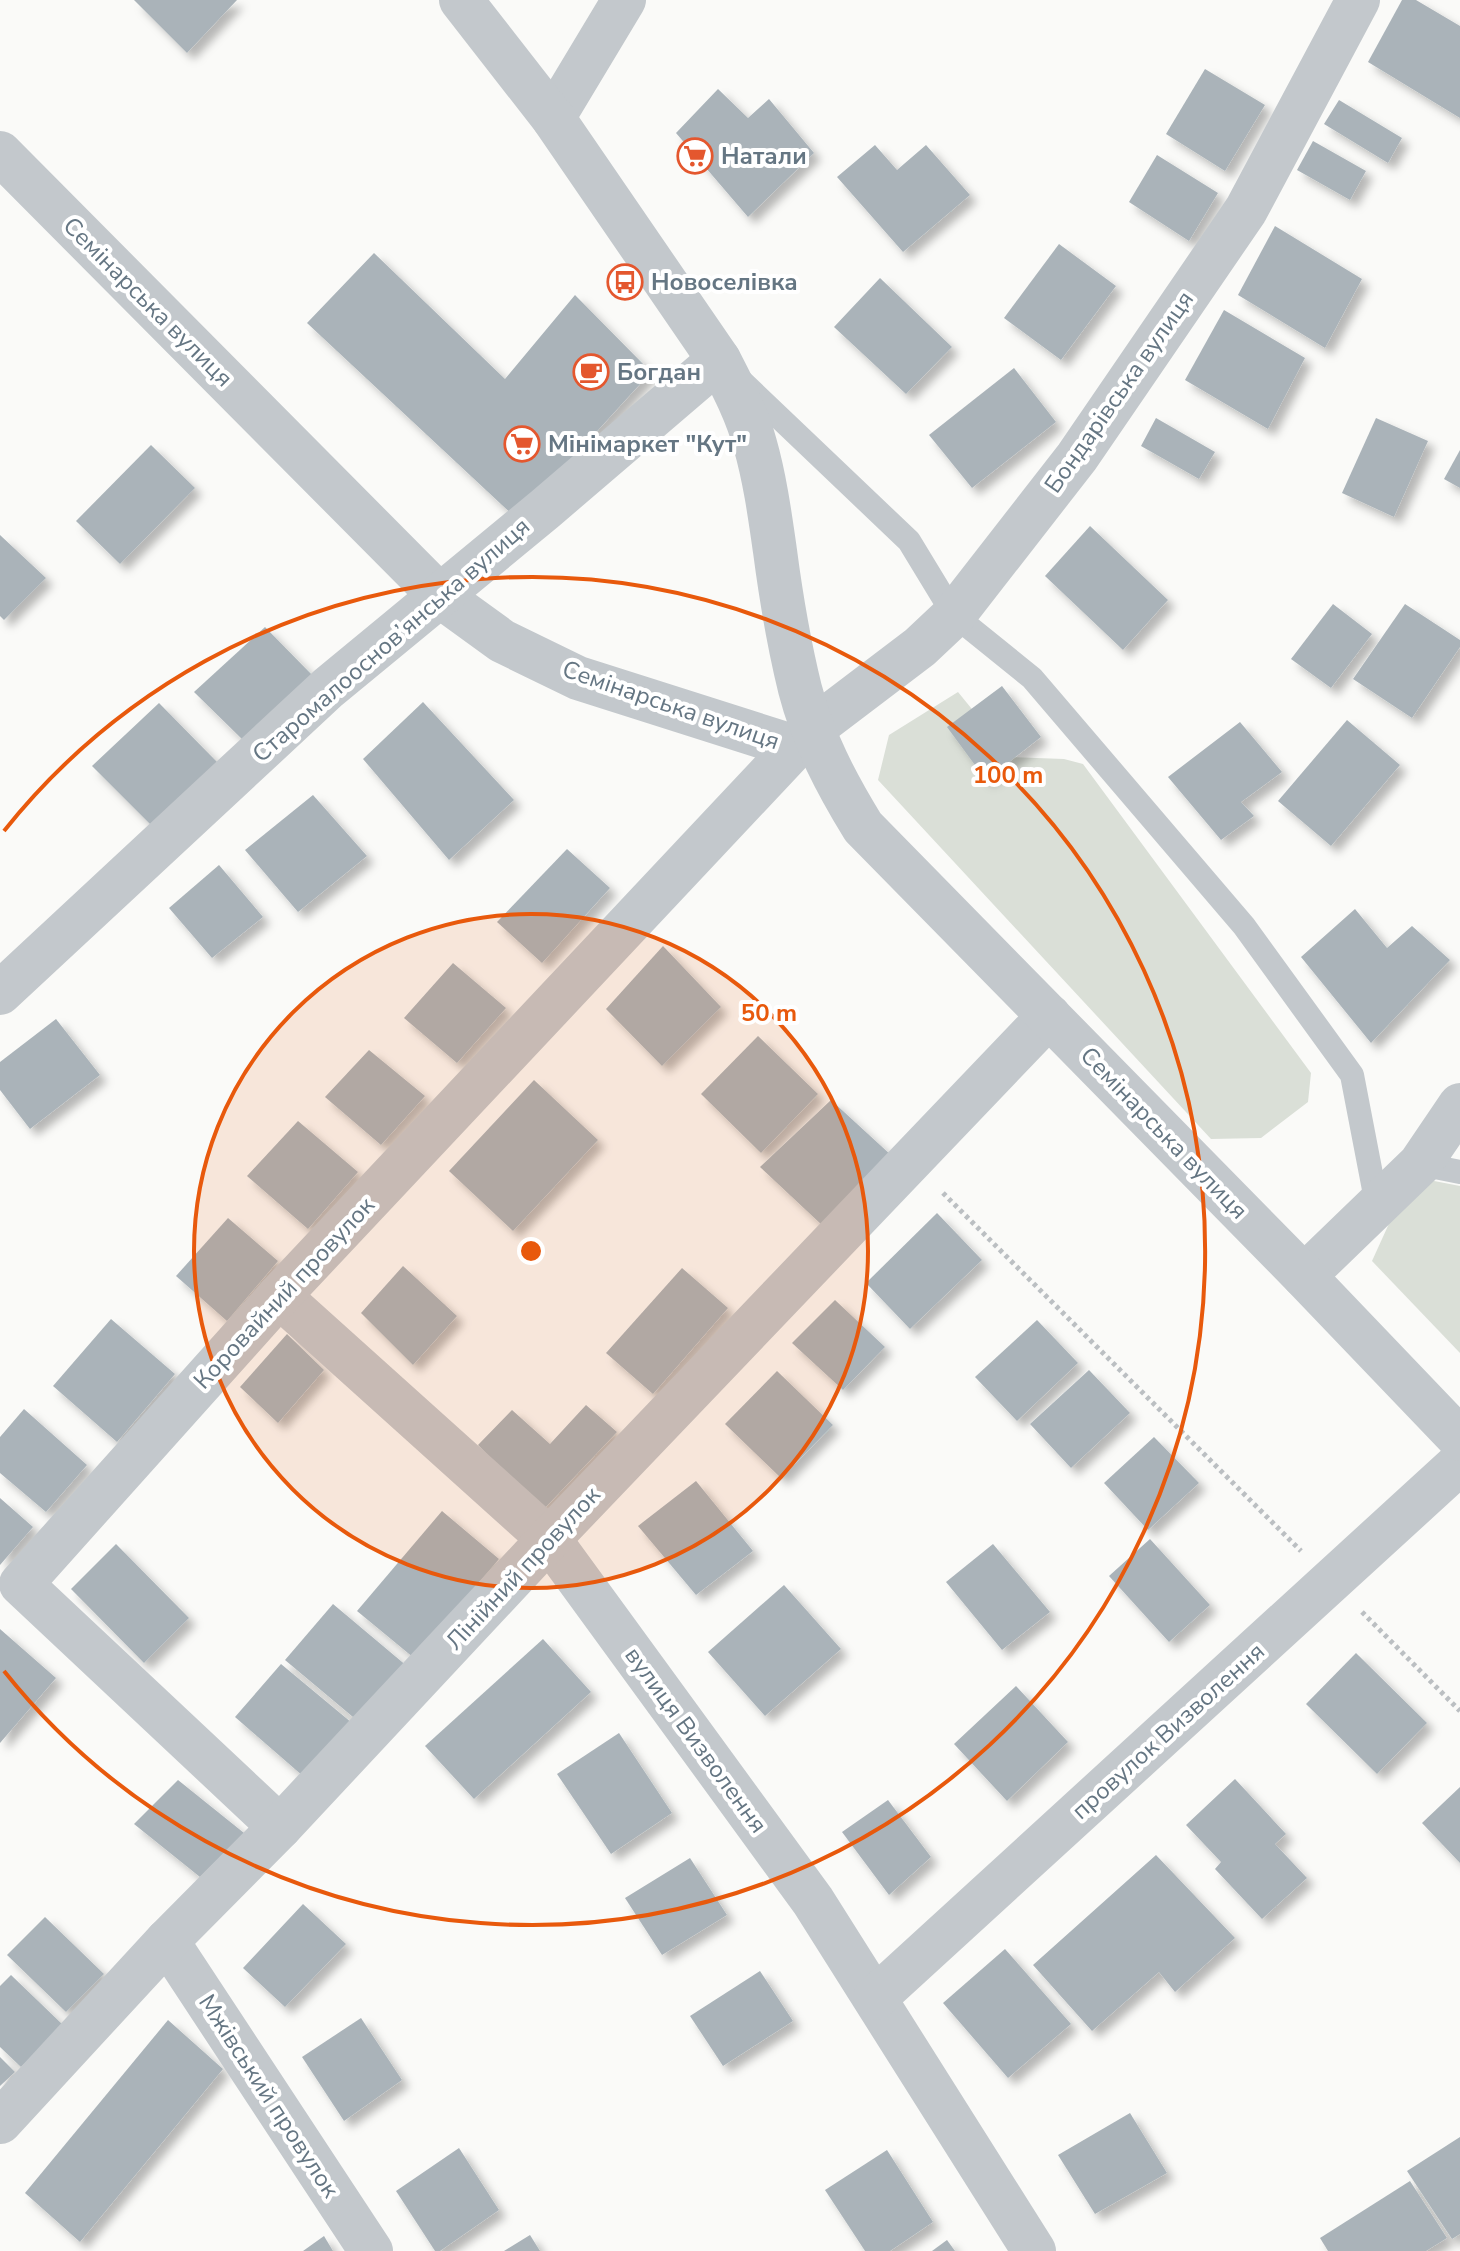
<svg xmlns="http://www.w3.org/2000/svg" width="1460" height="2251" font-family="'Nunito Sans',sans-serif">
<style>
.green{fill:#dadfd7}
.building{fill:#aab3b9;filter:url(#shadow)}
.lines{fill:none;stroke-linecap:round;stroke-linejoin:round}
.path{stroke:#bbbfc2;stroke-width:5;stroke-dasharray:4 4;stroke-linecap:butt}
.service{stroke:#c3c8cc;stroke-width:24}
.minor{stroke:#c3c8cc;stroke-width:44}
.tertiary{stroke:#c3c8cc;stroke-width:44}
.ring{fill:none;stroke:#e8590c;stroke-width:4}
.labels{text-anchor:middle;stroke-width:8;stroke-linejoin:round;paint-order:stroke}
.poi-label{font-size:24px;font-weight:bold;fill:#657683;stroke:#fff;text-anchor:start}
.street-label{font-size:24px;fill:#657683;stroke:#fff}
.centre{fill:#e8590c;stroke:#fff;stroke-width:4}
.ring-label{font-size:24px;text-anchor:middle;font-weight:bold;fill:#e8590c;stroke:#fff;stroke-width:8;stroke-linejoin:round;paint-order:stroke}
</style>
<defs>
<filter id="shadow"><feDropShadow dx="7" dy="7" stdDeviation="4" flood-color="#0004"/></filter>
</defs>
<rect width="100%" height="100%" fill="#fafaf8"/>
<!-- green -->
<g class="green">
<path d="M958,692L1011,757L1064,759L1083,764L1311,1073L1308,1102L1261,1138L1211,1139L878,780L889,735Z"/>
<path d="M1429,1180L1460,1186V1353L1372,1261L1392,1217Z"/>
</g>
<!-- building -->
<g class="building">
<path d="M134,0H237L187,53Z"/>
<path d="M1402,0H1416L1460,26V118L1368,62Z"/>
<path d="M1205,69L1265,105L1225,171L1166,134Z"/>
<path d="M718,89L748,118L769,99L814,153L748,217L676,133Z"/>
<path d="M1339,100L1402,138L1388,163L1324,124Z"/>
<path d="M1313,141L1366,171L1350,200L1297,170Z"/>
<path d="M875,145L897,170L926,145L970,195L903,252L837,177Z"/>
<path d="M1157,155L1218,193L1189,241L1129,202Z"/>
<path d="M1275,226L1362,279L1325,348L1238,295Z"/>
<path d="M1059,244L1116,286L1061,360L1004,318Z"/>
<path d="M374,253L505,379L575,295L651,372L517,519L307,323Z"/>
<path d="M880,278L952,347L906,394L834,327Z"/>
<path d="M1224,310L1305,358L1268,429L1185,380Z"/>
<path d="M1014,368L1056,422L972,488L929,435Z"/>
<path d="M1156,418L1215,452L1199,479L1141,446Z"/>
<path d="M1376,418L1428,441L1394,517L1342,493Z"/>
<path d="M151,445L195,488L120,564L76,521Z"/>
<path d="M1460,450V488L1444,479Z"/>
<path d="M1090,526L1168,600L1123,650L1045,576Z"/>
<path d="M0,535L46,578L4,620L0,616Z"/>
<path d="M1333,604L1372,634L1331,688L1291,659Z"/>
<path d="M1405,604L1460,640V647L1412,718L1353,679Z"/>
<path d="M265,627L315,678L245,742L194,692Z"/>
<path d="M1002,686L1041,737L986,780L947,727Z"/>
<path d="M423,702L514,800L449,860L363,759Z"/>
<path d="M159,703L218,763L152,826L92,766Z"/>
<path d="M1347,720L1400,765L1331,846L1278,801Z"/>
<path d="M1240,722L1282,772L1241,802L1254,816L1221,840L1168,777Z"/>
<path d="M313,795L367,856L298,912L245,850Z"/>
<path d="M567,849L610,888L542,963L497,922Z"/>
<path d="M219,865L263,917L212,958L169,908Z"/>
<path d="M1355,909L1387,948L1412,926L1450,960L1371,1043L1301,957Z"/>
<path d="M663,946L721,1007L662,1066L606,1009Z"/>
<path d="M453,963L506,1008L457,1063L404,1018Z"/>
<path d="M56,1019L100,1075L30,1129L0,1090V1062Z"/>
<path d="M758,1036L818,1094L761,1153L701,1094Z"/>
<path d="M369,1050L425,1096L381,1145L325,1097Z"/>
<path d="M534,1080L598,1140L513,1231L449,1171Z"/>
<path d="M831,1100L892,1156L823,1226L760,1167Z"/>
<path d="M298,1121L358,1172L308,1229L247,1176Z"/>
<path d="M937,1213L982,1260L910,1329L866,1283Z"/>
<path d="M228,1218L278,1261L227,1321L176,1276Z"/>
<path d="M403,1266L457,1316L413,1365L361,1313Z"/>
<path d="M682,1268L728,1308L653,1394L606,1353Z"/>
<path d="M835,1300L885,1347L843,1390L792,1343Z"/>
<path d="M111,1319L175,1374L117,1442L53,1386Z"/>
<path d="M1037,1320L1078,1363L1017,1421L975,1377Z"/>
<path d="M287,1334L324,1370L278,1423L240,1387Z"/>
<path d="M1089,1370L1130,1413L1071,1468L1030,1424Z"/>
<path d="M777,1371L833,1425L781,1478L725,1424Z"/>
<path d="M586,1405L617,1432L542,1511L478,1445L512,1410L550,1444Z"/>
<path d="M24,1409L87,1465L46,1512L0,1473V1437Z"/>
<path d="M1154,1437L1199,1483L1148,1530L1104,1483Z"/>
<path d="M696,1481L753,1551L696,1595L638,1526Z"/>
<path d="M0,1498L33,1527L0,1565Z"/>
<path d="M442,1511L499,1559L414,1658L357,1611Z"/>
<path d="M1150,1539L1210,1605L1169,1642L1109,1576Z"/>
<path d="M116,1544L189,1618L144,1663L71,1589Z"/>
<path d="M993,1544L1050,1612L1002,1650L946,1582Z"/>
<path d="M784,1585L841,1649L765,1716L708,1652Z"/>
<path d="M333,1604L408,1667L359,1722L285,1660Z"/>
<path d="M0,1629L56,1678L0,1743Z"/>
<path d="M543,1639L591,1692L474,1799L425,1746Z"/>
<path d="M1356,1653L1427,1723L1377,1774L1306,1704Z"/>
<path d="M281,1664L358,1728L311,1783L235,1717Z"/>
<path d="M1016,1686L1068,1742L1007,1801L954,1744Z"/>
<path d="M619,1733L672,1813L611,1854L557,1774Z"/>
<path d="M1235,1779L1286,1834L1275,1844L1307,1878L1262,1919L1215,1869L1221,1862L1186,1825Z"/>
<path d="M178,1780L244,1833L200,1877L134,1824Z"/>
<path d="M1460,1787V1863L1422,1823Z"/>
<path d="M888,1800L931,1857L889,1895L842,1832Z"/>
<path d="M1156,1855L1235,1938L1175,1992L1159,1972L1092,2031L1033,1965Z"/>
<path d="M690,1858L727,1915L662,1955L625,1898Z"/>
<path d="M303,1904L346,1944L285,2007L243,1968Z"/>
<path d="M45,1917L104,1974L66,2012L7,1955Z"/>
<path d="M1005,1949L1071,2024L1008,2078L943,2003Z"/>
<path d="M760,1971L793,2021L723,2066L690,2016Z"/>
<path d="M11,1975L63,2025L21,2067L0,2047V1986Z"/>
<path d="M361,2018L402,2080L344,2121L302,2057Z"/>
<path d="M168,2020L223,2069L80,2242L25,2193Z"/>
<path d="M0,2057L15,2072L0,2086Z"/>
<path d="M1130,2113L1167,2173L1095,2214L1058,2155Z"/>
<path d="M1460,2137V2234L1452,2239L1407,2171Z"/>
<path d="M459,2148L499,2210L440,2251H435L396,2191Z"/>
<path d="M887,2150L933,2222L890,2251H865L825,2190Z"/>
<path d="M1410,2181L1447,2238L1426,2251H1328L1320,2238Z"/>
<path d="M530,2235L540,2251H504Z"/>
<path d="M324,2236L333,2251H303Z"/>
<path d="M947,2240L955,2251H932Z"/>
</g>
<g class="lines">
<!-- path -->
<g class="path">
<path d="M943,1193L1301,1551"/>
<path d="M1362,1612L1460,1711"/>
</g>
<!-- service -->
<g class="service">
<path d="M741,381L909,541L954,615L1032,678L1244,926L1352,1075L1377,1205"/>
<path d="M1420,1164L1460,1172"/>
</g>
<!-- minor -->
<g class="minor">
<path d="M553,118L624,0"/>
<path d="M0,153L440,596L502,641L578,678L795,747L812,729L920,647L954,615L1077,457L1246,210L1358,0"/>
<path d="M0,993L328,688L545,509L719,360"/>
<path d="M1304,1276L1420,1164L1460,1105"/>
<path d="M279,1296L549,1539L813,1901L1034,2251"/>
<path d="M280,1827L21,1584L279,1296L795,747"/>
<path d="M167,1941L371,2251"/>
<path d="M875,1998L1460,1463"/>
<path d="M0,2122L167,1941L280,1827L549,1539L1049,1016"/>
</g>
<!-- tertiary -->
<path class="tertiary" d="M461,0L553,118L719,360C733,387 747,414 755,444C765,479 770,516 775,551C781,597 789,644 800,689C813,739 836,783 863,827L1304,1276L1460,1439"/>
</g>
<!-- distance rings -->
<circle cx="531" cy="1251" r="337" fill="#e8590c" fill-opacity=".12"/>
<g class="ring">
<circle cx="531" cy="1251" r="337"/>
<path d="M4 831A674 674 0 1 1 4 1671"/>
</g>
<!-- icons -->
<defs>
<symbol id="supermarket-ring" viewBox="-11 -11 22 22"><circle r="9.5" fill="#fff" stroke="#e4572e" stroke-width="1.5"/><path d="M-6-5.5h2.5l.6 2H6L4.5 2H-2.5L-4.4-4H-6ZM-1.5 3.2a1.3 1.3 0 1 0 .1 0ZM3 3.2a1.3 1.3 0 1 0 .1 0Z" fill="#e4572e"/></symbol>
<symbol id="bus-ring" viewBox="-11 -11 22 22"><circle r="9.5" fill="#fff" stroke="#e4572e" stroke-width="1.5"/><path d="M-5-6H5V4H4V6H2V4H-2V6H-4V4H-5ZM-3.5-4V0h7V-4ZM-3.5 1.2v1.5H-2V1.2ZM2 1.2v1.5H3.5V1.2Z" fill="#e4572e"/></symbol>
<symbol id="cafe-ring" viewBox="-11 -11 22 22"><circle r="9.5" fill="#fff" stroke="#e4572e" stroke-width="1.5"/><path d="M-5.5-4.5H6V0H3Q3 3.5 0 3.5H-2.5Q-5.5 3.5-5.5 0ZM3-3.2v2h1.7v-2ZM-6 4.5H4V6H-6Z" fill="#e4572e"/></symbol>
</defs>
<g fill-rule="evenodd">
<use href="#supermarket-ring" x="675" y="136" width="40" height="40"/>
<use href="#bus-ring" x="605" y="262" width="40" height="40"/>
<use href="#cafe-ring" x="571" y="352" width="40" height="40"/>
<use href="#supermarket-ring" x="502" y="424" width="40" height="40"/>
</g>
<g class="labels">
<!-- poi labels -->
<g class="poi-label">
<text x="721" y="164">Натали</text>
<text x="651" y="290">Новоселівка</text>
<text x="617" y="380">Богдан</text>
<text x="548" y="452">Мінімаркет "Кут"</text>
</g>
<!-- street labels -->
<g class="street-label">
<text transform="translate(148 302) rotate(45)" y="8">Семінарська вулиця</text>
<text transform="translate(1119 392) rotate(-55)" y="8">Бондарівська вулиця</text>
<text transform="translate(391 640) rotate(-41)" y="8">Старомалооснов’янська вулиця</text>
<text transform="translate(671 705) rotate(19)" y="8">Семінарська вулиця</text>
<text transform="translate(1164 1133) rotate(46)" y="8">Семінарська вулиця</text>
<text transform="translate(284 1293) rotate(-47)" y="8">Коровайний провулок</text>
<text transform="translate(523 1568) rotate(-47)" y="8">Лінійний провулок</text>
<text transform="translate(1168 1731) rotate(-42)" y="8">провулок Визволення</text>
<text transform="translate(696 1740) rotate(54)" y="8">вулиця Визволення</text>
<text transform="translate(269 2096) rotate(57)" y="8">Мжівський провулок</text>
</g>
</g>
<circle cx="531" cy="1251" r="12" class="centre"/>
<g class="ring-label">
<text x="1008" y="783">100 m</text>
<text x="769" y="1021">50 m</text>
</g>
</svg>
